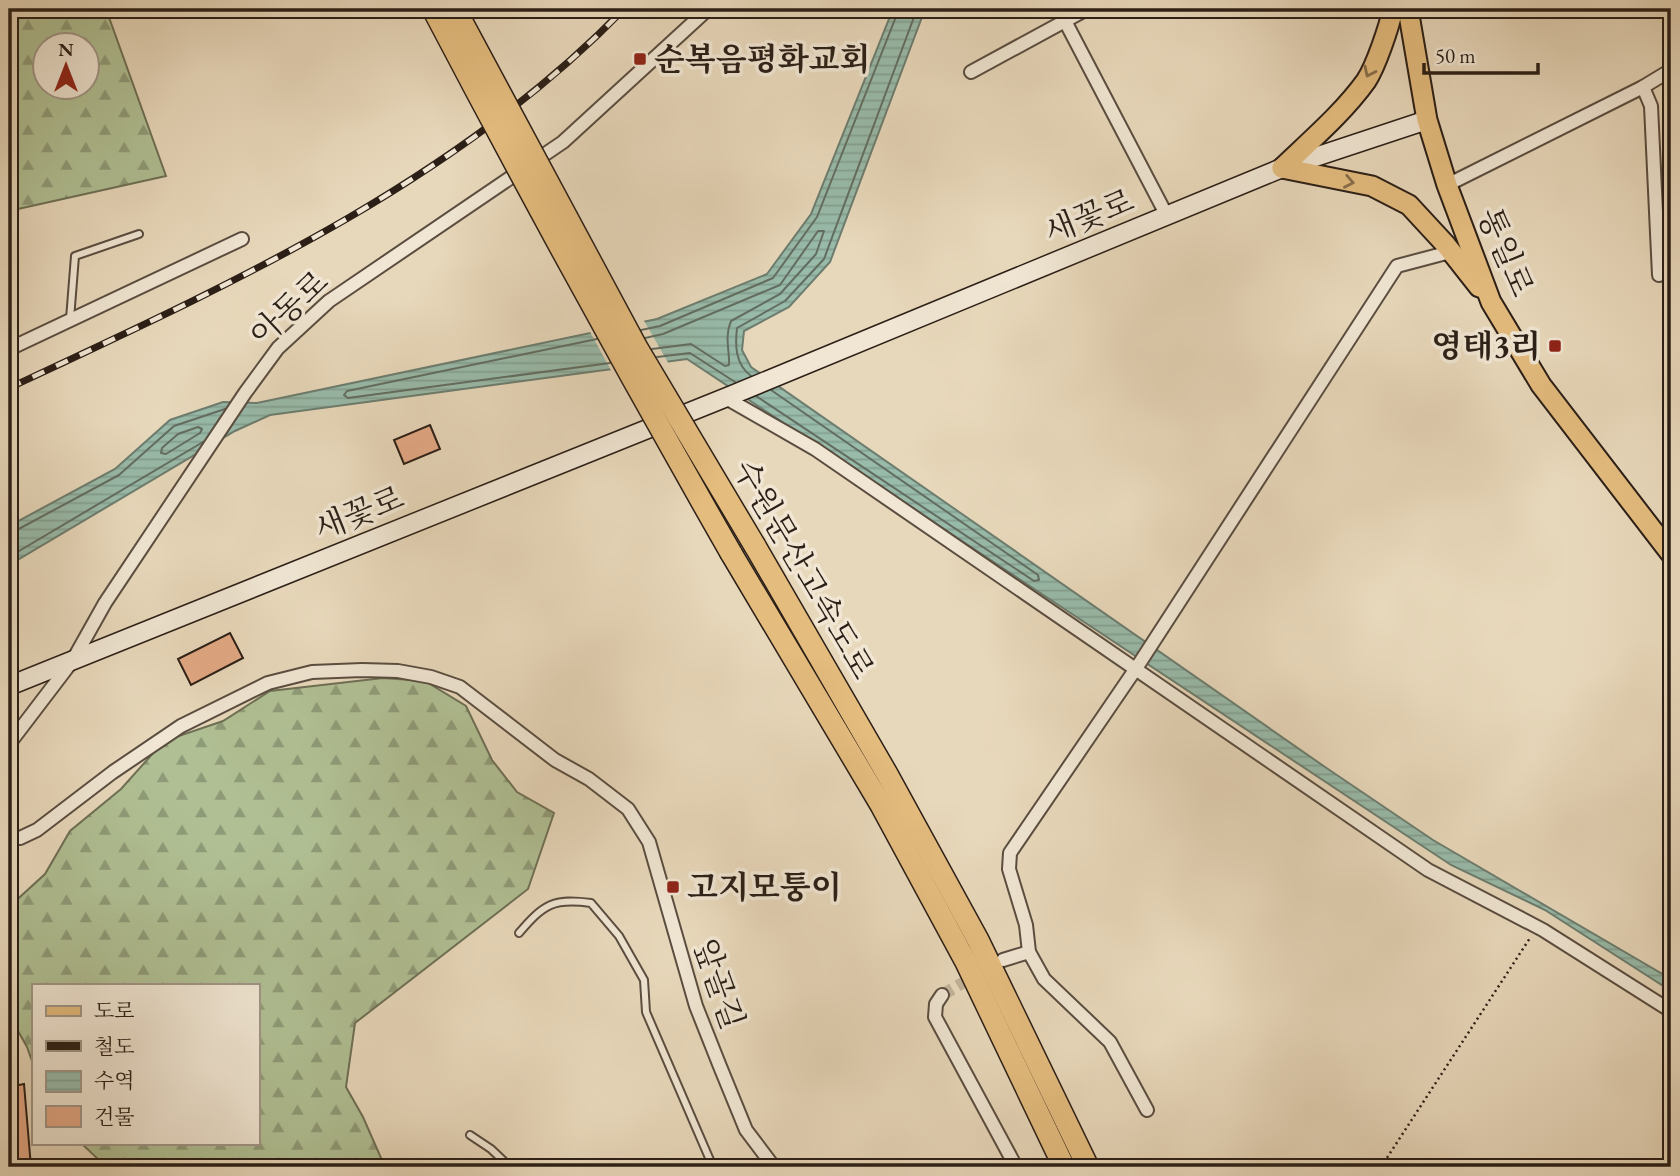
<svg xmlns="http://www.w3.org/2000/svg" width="1680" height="1176" font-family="'EB Garamond','Noto Serif KR',serif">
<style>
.forest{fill:url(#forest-firs);stroke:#6e7056;stroke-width:2;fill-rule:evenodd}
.water{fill:url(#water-rules);stroke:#6c7d6f;stroke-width:2}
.pier{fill:#e8d8bb}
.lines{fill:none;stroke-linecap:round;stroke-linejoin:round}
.shore{stroke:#626d60;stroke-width:2}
.building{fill:#e4a986;stroke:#2b1f17;stroke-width:2}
.street-tunnel{stroke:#c2b39a;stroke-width:12;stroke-dasharray:12 6;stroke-linecap:butt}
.lane-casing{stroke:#5a4d40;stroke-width:10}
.street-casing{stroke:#5a4d40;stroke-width:16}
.secondary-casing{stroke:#2b1f17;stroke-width:21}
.primary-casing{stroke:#2b1f17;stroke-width:23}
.highway-casing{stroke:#2b1f17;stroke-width:24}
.path{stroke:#2b1f17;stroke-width:2.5;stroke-dasharray:2 3.5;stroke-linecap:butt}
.lane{stroke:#f0e6d3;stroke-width:6}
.street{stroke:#f0e6d3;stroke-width:12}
.secondary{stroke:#f0e6d3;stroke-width:18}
.primary{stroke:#e4bc7e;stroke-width:19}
.highway{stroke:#e4bc7e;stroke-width:21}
.rail-casing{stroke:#2b1f17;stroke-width:7}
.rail{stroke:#f0e6d3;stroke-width:4.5;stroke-dasharray:13;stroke-linecap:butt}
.highway-bridge-casing{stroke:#2b1f17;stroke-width:24;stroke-linecap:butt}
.highway-bridge{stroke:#e4bc7e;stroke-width:21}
.oneway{stroke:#886e4a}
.poi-dot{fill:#8f2418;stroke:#f0e6d3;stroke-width:2.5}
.labels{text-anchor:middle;stroke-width:7;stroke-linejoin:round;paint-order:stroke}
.poi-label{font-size:32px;font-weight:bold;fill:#2b1f17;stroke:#f0e6d3;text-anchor:start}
.street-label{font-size:32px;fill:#2b1f17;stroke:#f0e6d3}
</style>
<defs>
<pattern id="forest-firs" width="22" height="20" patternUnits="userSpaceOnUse" patternTransform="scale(1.75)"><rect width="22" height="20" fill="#b0c094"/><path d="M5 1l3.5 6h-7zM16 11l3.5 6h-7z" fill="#8f9b78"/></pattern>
<pattern id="water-rules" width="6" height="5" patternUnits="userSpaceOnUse" patternTransform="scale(1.75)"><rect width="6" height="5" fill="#98bbaa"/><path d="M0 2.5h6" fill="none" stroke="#83a092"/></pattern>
</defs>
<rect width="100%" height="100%" fill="#e8d8bb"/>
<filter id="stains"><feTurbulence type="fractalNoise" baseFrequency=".00286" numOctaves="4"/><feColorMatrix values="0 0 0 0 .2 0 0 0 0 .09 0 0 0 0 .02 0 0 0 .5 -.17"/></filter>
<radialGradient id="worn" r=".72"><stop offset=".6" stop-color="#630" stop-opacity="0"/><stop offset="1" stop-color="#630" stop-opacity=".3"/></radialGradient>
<!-- forest -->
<g class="forest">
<path d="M9,9H106L166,176L9,211ZM46,46H88V88H46Z"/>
<path d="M383,678L425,681L466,706L492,760L517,792L554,813L528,889L355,1023L346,1087L363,1117L385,1167H103L99,1160L81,1143H257V985H33V1064L27,1047L9,1015V907L45,874L70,831L121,789L164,741L223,721L270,691Z"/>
</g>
<!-- water -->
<path class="water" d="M893,9H925L830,262L789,307L744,331L742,350L751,367L1325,767L1433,840L1671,979V991L1545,910L1451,865L687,359L270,415L235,431L9,565V526L115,469L170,420L223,402L257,403L657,319L767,274L811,214Z"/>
<!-- pier -->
<path class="pier" d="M643,319L670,366L613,374L589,330Z"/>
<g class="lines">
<!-- shore -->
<g class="shore">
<path d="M641,330L660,326L773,278L817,217L899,9"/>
<path d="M645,338L663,334L780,285L818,231H824L816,254L780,294L731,321C724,337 730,352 729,365L725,366L691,344L652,349"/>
<path d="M597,339L347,391L344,395L348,398L610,363"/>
<path d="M657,357L690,353L735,382"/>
<path d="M751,376C735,364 735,345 737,328L785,301L824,259L917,9"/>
<path d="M756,396L1034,581L1039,580L1038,575L771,390"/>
<path d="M198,427L202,429L200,433L166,454L161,453L162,448L178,434Z"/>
<path d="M9,532L15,531L119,475L174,426L225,409"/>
<path d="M9,557L203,442"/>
</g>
</g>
<!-- building -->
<g class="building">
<path d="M430,425L440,449L404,464L394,440Z"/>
<path d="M230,633L243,658L191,685L178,659Z"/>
<path d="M24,1084L31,1167H9V1087Z"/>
</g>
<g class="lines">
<!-- street-tunnel -->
<path class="street-tunnel" d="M942,995L978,974"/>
<defs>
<g id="lane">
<path d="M70,319L75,256L139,234"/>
<path d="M519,933C544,904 553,898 591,903L619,936L644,980L646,1012L713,1167"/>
<path d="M470,1135L491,1149L510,1167"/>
</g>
<g id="street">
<path d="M1065,21L1167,216"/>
<path d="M971,72L1087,9"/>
<path d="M1643,87L1671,70"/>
<path d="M1447,185L1643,87L1651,106L1659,275"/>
<path d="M9,349L242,239"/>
<path d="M726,398L815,449L1428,870L1543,930L1671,1011"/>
<path d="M9,744L73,660L105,603L245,393L278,348L329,301L563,142L708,9"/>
<path d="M9,838H20L37,830L113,772L181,726L268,683L312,672L362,670L398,671L431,677L460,687L555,760L589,779L628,809L649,842L696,1006L719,1064L746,1130L774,1167"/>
<path d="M1003,960L1029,952"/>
<path d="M942,995L936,1004L935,1017L1016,1167"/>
<path d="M1147,1110L1110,1042L1044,979L1029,952L1026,925L1009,869L1010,853L1139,664L1397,266L1450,252"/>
</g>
<path id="secondary" d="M9,686L732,395L1282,168L1427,120"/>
<g id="primary">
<path d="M1408,9L1427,120L1447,185L1491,302L1541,385L1671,554"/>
<path d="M1282,168L1372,186L1409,205L1446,245L1479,287"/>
<path d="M1282,168C1310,141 1343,113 1366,81C1376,66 1389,27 1393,9"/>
</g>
<g id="highway">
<path d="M755,546L887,774L978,940L1088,1167"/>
<path d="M731,553L881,805L966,962L1064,1167"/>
</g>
</defs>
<!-- lane casing -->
<use href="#lane" class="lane-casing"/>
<!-- street casing -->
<use href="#street" class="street-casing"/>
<!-- secondary casing -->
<use href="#secondary" class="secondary-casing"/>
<!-- primary casing -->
<use href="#primary" class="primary-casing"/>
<!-- highway casing -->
<use href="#highway" class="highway-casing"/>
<!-- path -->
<path class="path" d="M1381,1167L1530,938"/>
<!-- lane -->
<use href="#lane" class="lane"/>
<!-- street -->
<use href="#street" class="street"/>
<!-- secondary -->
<use href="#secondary" class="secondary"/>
<!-- primary -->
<use href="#primary" class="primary"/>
<!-- highway -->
<use href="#highway" class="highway"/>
<defs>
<path id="rail" d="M9,388C227,286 454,184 624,9"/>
</defs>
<!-- rail casing -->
<use href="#rail" class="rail-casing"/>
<!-- rail -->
<use href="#rail" class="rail"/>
<defs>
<g id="highway-bridge">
<path d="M433,9C529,192 628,373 731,553"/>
<path d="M455,9L637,348L755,546"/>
</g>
</defs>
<!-- highway-bridge casing -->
<use href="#highway-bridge" class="highway-bridge-casing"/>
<!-- highway-bridge -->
<use href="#highway-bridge" class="highway-bridge"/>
</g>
<!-- one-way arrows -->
<defs><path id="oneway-chevron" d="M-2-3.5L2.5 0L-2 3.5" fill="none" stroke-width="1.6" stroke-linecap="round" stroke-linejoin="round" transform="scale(1.75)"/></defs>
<g class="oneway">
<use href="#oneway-chevron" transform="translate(1369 72) rotate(116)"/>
<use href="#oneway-chevron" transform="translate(1349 182) rotate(11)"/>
</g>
<!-- markers -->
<g class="poi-dot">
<rect x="633" y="52" width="14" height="14" rx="3.5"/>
<rect x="1548" y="339" width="14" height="14" rx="3.5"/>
<rect x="666" y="880" width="14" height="14" rx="3.5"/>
</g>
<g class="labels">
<!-- poi labels -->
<g class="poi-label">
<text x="654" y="70">순복음평화교회</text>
<text x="1541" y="357" text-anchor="end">영태3리</text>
<text x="687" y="898">고지모퉁이</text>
</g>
<!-- street labels -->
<g class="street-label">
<text transform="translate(1089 216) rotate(-22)" y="11">새꽃로</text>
<text transform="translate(1506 252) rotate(67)" y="11">통일로</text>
<text transform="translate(289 308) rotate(-43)" y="11">아동로</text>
<text transform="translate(359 513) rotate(-22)" y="11">새꽃로</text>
<text transform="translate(804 569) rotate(60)" y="11">수원문산고속도로</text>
<text transform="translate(719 984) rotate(71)" y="11">앞골길</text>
</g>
</g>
<!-- margin -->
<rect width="1680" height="1176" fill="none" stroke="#e8d8bb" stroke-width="35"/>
<rect x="10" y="10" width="1659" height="1155" fill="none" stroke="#2b1f17" stroke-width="3.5"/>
<rect x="18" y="18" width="1645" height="1141" fill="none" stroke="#2b1f17" stroke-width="2"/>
<!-- legend -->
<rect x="32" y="984" width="228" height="161" fill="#f0e6d3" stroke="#a19688" stroke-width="2"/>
<rect x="46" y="1006" width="35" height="10" fill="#e4bc7e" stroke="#a19688" stroke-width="2"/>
<text x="94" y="1018" font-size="21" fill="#2b1f17">도로</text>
<rect x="46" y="1041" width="35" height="10" fill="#2b1f17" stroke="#a19688" stroke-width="2"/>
<text x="94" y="1054" font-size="21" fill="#2b1f17">철도</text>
<rect x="46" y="1071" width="35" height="21" fill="url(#water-rules)" stroke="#a19688" stroke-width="2"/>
<text x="94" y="1088" font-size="21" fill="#2b1f17">수역</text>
<rect x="46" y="1106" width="35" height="21" fill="#e4a986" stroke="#a19688" stroke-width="2"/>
<text x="94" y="1124" font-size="21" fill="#2b1f17">건물</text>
<!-- north arrow -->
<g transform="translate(66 66)"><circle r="33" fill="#f0e6d3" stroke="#a19688" stroke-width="2"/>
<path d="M0-5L12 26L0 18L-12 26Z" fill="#8f2418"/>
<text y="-10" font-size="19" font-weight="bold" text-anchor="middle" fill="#2b1f17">N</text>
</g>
<!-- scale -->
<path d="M1424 63v10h114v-10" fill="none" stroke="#2b1f17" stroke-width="3.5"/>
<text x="1435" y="63" font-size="21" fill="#2b1f17" stroke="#f0e6d3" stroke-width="5" paint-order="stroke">50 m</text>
<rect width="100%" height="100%" filter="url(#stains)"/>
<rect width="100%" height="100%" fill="url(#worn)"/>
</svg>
